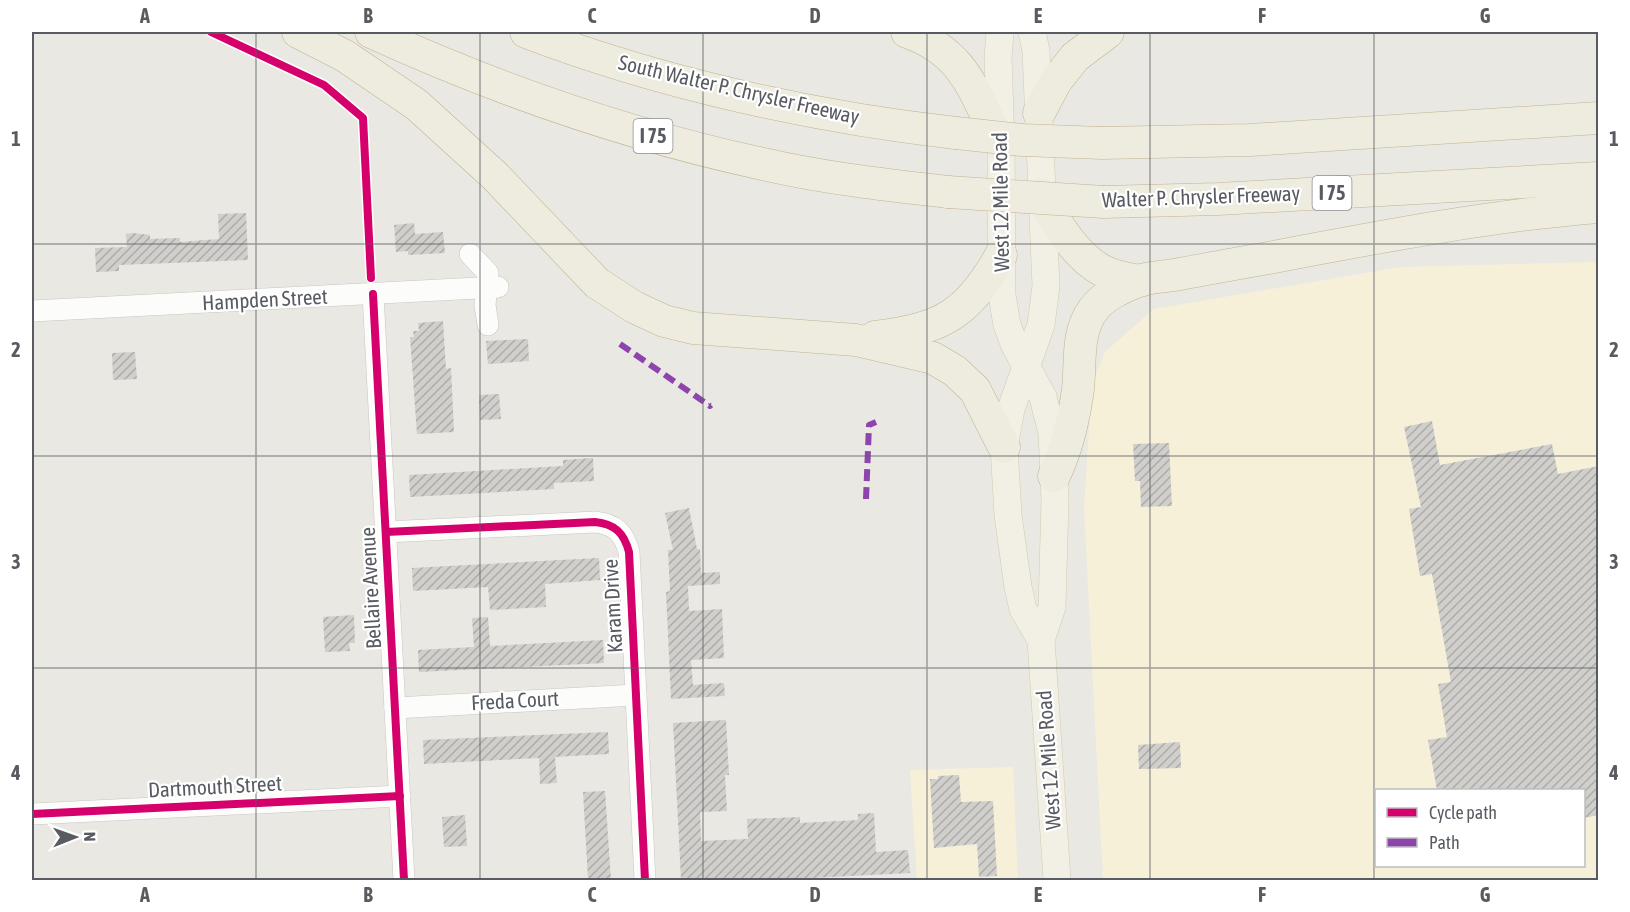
<svg xmlns="http://www.w3.org/2000/svg" width="1630" height="912" font-family="'Asap Condensed',sans-serif">
<style>
.commercial{fill:#f6f0d9;fill-rule:evenodd}
.building{fill:url(#building-hatch)}
.lines{fill:none;stroke-linecap:round;stroke-linejoin:round}
.minor-casing{stroke:#c6c6c5;stroke-width:22}
.major-casing{stroke:#d3caae;stroke-width:28}
.highway-casing{stroke:#c1b390;stroke-width:33}
.minor{stroke:#fcfcfb;stroke-width:21}
.major{stroke:#f2f0e5;stroke-width:27}
.highway{stroke:#eeebdf;stroke-width:32}
.highway-bridge-casing{stroke:#c1b390;stroke-width:33;stroke-linecap:butt}
.highway-bridge{stroke:#eeebdf;stroke-width:32}
.quiet{stroke:#8e44ad;stroke-width:6;stroke-dasharray:12 6;stroke-linecap:butt}
.cycleway-casing{stroke:#fff;stroke-width:11}
.cycleway{stroke:#d6006c;stroke-width:8}
.grid{fill:none;stroke:#585c62;stroke-width:1.5;stroke-opacity:0.55}
.labels{text-anchor:middle;stroke-width:4.5;stroke-linejoin:round;paint-order:stroke}
.shield{fill:#fff;stroke:#8a8d91;stroke-width:1.5}
.shield-label{font-size:20px;font-weight:bold;fill:#585c62}
.street-label{font-size:21px;fill:#585c62;stroke:#fff}
.neatline{fill:none;stroke:#585c62;stroke-width:2}
.grid-label{font-size:20px;text-anchor:middle;font-weight:bold;fill:#585c62}
</style>
<defs>
<pattern id="building-hatch" width="6" height="6" patternUnits="userSpaceOnUse" patternTransform="scale(1.5)"><rect width="6" height="6" fill="#d0cfcc"/><path d="M-1 1l2-2M0 6l6-6M5 7l2-2" fill="none" stroke="#acaba9"/></pattern>
</defs>
<rect width="100%" height="100%" fill="#eae8e2"/>
<!-- commercial -->
<g class="commercial">
<path d="M1598,262V880H1103L1084,508L1092,384L1105,352L1154,309L1400,267ZM1376,790H1584V866H1376Z"/>
<path d="M1013,767L1018,880H917L910,770Z"/>
</g>
<!-- building -->
<g class="building">
<path d="M246,213L248,260L119,265V271L96,272L95,248L127,247L126,234L133,233L150,235V239L180,238V242L219,239L218,214Z"/>
<path d="M414,223L415,234L443,232L445,253L408,255V251L396,252L394,225Z"/>
<path d="M443,321L446,369L451,368L454,432L417,434L410,337H414L413,331H419L418,323Z"/>
<path d="M528,339L529,361L488,364L486,341Z"/>
<path d="M135,352L137,379L113,380L112,353Z"/>
<path d="M499,394L501,419L480,420L479,395Z"/>
<path d="M1432,421L1440,465L1552,444L1558,474L1599,466V815L1584,818V790H1468V788L1437,790L1428,740L1447,737L1438,684L1451,682L1432,574L1420,576L1409,509L1421,507L1404,427Z"/>
<path d="M1169,443L1172,506L1141,507L1140,481H1135L1133,444Z"/>
<path d="M593,458L594,481L554,483V489L410,497L409,475L563,466V460Z"/>
<path d="M689,508L697,549H700L701,573L720,572V584L688,586L689,611L722,609L724,658L691,660L693,685L724,683L725,696L671,699L666,592L670,591L668,550H673L665,513Z"/>
<path d="M599,558L600,580L545,584L546,607L490,610L488,587L413,591L412,568Z"/>
<path d="M354,615L355,643H349L350,651L325,652L323,617Z"/>
<path d="M488,617L490,646L603,640L604,663L419,672L418,650L474,647L472,618Z"/>
<path d="M726,720L729,775H725L727,811L700,812L701,841L748,839L747,819L800,817V823L858,820V814L874,813L876,852L908,850L910,873L772,880H681L673,723Z"/>
<path d="M608,732L609,754L555,757L557,783L540,784L539,758L424,764L423,740Z"/>
<path d="M1180,742L1181,768L1139,769L1138,745Z"/>
<path d="M959,775L961,802L993,801L997,876L979,877L977,844L934,848L930,779H938V776Z"/>
<path d="M605,791L611,880H588L583,792Z"/>
<path d="M465,815L467,846L444,847L442,817Z"/>
</g>
<g class="lines">
<defs>
<g id="minor">
<path d="M470,254L488,273L485,305L488,325"/>
<path d="M373,294L404,880"/>
<path d="M32,311L498,287"/>
<path d="M386,532L595,522C615,524 624,533 629,552L645,880"/>
<path d="M395,708L636,695"/>
<path d="M32,814L400,796"/>
</g>
<g id="major">
<path d="M1000,32L998,57L1001,145L1002,295L1007,325L1015,346L1043,397L1052,433L1055,501L1052,607L1041,640L1057,880"/>
<path d="M1032,32L1036,51L1046,286L1041,325L1011,409L1004,447L1008,515L1018,587L1023,609L1041,640"/>
</g>
<g id="highway">
<path d="M298,32L345,56L417,105L495,176L597,283L634,307L664,321L693,328L856,340L933,358L955,371L975,390L1004,447"/>
<path d="M371,32C496,89 629,135 763,164C823,178 886,185 948,192"/>
<path d="M526,32C660,83 813,117 956,133"/>
<path d="M907,32C967,53 974,94 1001,145"/>
<path d="M1039,113L1056,81L1075,57L1108,32"/>
<path d="M1102,143L1250,140L1598,118"/>
<path d="M1041,194C1053,220 1076,257 1103,271C1114,277 1127,279 1140,281"/>
<path d="M1104,202L1218,199L1598,178"/>
<path d="M875,337C941,329 968,315 1001,255"/>
<path d="M1054,476C1067,449 1074,419 1078,389C1081,363 1076,333 1093,310C1103,296 1121,288 1138,281C1149,277 1162,277 1174,275C1203,270 1233,264 1263,259C1374,238 1486,216 1598,207"/>
</g>
</defs>
<!-- minor casing -->
<use href="#minor" class="minor-casing"/>
<!-- major casing -->
<use href="#major" class="major-casing"/>
<!-- highway casing -->
<use href="#highway" class="highway-casing"/>
<!-- minor -->
<use href="#minor" class="minor"/>
<!-- major -->
<use href="#major" class="major"/>
<!-- highway -->
<use href="#highway" class="highway"/>
<defs>
<g id="highway-bridge">
<path d="M956,133L1022,140L1102,143"/>
<path d="M948,192L1104,202"/>
</g>
</defs>
<!-- highway-bridge casing -->
<use href="#highway-bridge" class="highway-bridge-casing"/>
<!-- highway-bridge -->
<use href="#highway-bridge" class="highway-bridge"/>
<!-- quiet -->
<g class="quiet">
<path d="M620,344L710,406L711,405"/>
<path d="M866,499L869,425L876,422"/>
</g>
<defs>
<g id="cycleway">
<path d="M211,32L324,85L363,118L371,278"/>
<path d="M373,294L404,880"/>
<path d="M386,532L595,522C615,524 624,533 629,552L645,880"/>
<path d="M32,814L400,796"/>
</g>
</defs>
<!-- cycleway casing -->
<use href="#cycleway" class="cycleway-casing"/>
<!-- cycleway -->
<use href="#cycleway" class="cycleway"/>
</g>
<!-- grid -->
<path class="grid" d="M256,32V880M480,32V880M703,32V880M927,32V880M1150,32V880M1374,32V880M32,244H1598M32,456H1598M32,668H1598"/>
<g class="labels">
<!-- shield labels -->
<g class="shield">
<rect x="633.5" y="119" width="39" height="34" rx="4.5"/>
<rect x="1312.5" y="176" width="39" height="34" rx="4.5"/>
</g>
<g class="shield-label">
<text x="653" y="143">I 75</text>
<text x="1332" y="200">I 75</text>
</g>
<!-- street labels -->
<g class="street-label">
<text transform="translate(739 90) rotate(13)" y="7">South Walter P. Chrysler Freeway</text>
<text transform="translate(1201 197) rotate(-2)" y="7">Walter P. Chrysler Freeway</text>
<text transform="translate(1001 202) rotate(-91)" y="7">West 12 Mile Road</text>
<text transform="translate(265 300) rotate(-3)" y="7">Hampden Street</text>
<text transform="translate(371 588) rotate(-93)" y="7">Bellaire Avenue</text>
<text transform="translate(613 606) rotate(-93)" y="7">Karam Drive</text>
<text transform="translate(515 701) rotate(-3)" y="7">Freda Court</text>
<text transform="translate(1049 760) rotate(-94)" y="7">West 12 Mile Road</text>
<text transform="translate(215 787) rotate(-3)" y="7">Dartmouth Street</text>
</g>
</g>
<!-- border -->
<rect width="1630" height="912" fill="none" stroke="#ffffff" stroke-width="66"/>
<!-- legend -->
<rect x="1375" y="789" width="210" height="78" fill="#ffffff" stroke="#bcbec0" stroke-width="1.5"/>
<rect x="1387" y="808" width="30" height="9" fill="#d6006c" stroke="#bcbec0" stroke-width="1.5"/>
<text x="1429" y="819" font-size="18" fill="#585c62">Cycle path</text>
<rect x="1387" y="838" width="30" height="9" fill="#8e44ad" stroke="#bcbec0" stroke-width="1.5"/>
<text x="1429" y="849" font-size="18" fill="#585c62">Path</text>
<!-- north arrow -->
<g transform="translate(75 837) rotate(89)" stroke="#ffffff" stroke-width="4.5" paint-order="stroke">
<path d="M0-4.5L10 22L0 15L-10 22Z" fill="#585c62"/>
<text y="-9" font-size="16" font-weight="bold" text-anchor="middle" fill="#585c62">N</text>
</g>
<rect x="33" y="33" width="1564" height="846" class="neatline"/>
<g class="grid-label">
<text x="145" y="23">A</text>
<text x="368" y="23">B</text>
<text x="592" y="23">C</text>
<text x="815" y="23">D</text>
<text x="1038" y="23">E</text>
<text x="1262" y="23">F</text>
<text x="1485" y="23">G</text>
<text x="16" y="146">1</text>
<text x="1614" y="146">1</text>
<text x="16" y="357">2</text>
<text x="1614" y="357">2</text>
<text x="16" y="569">3</text>
<text x="1614" y="569">3</text>
<text x="16" y="780">4</text>
<text x="1614" y="780">4</text>
<text x="145" y="902">A</text>
<text x="368" y="902">B</text>
<text x="592" y="902">C</text>
<text x="815" y="902">D</text>
<text x="1038" y="902">E</text>
<text x="1262" y="902">F</text>
<text x="1485" y="902">G</text>
</g>
</svg>
